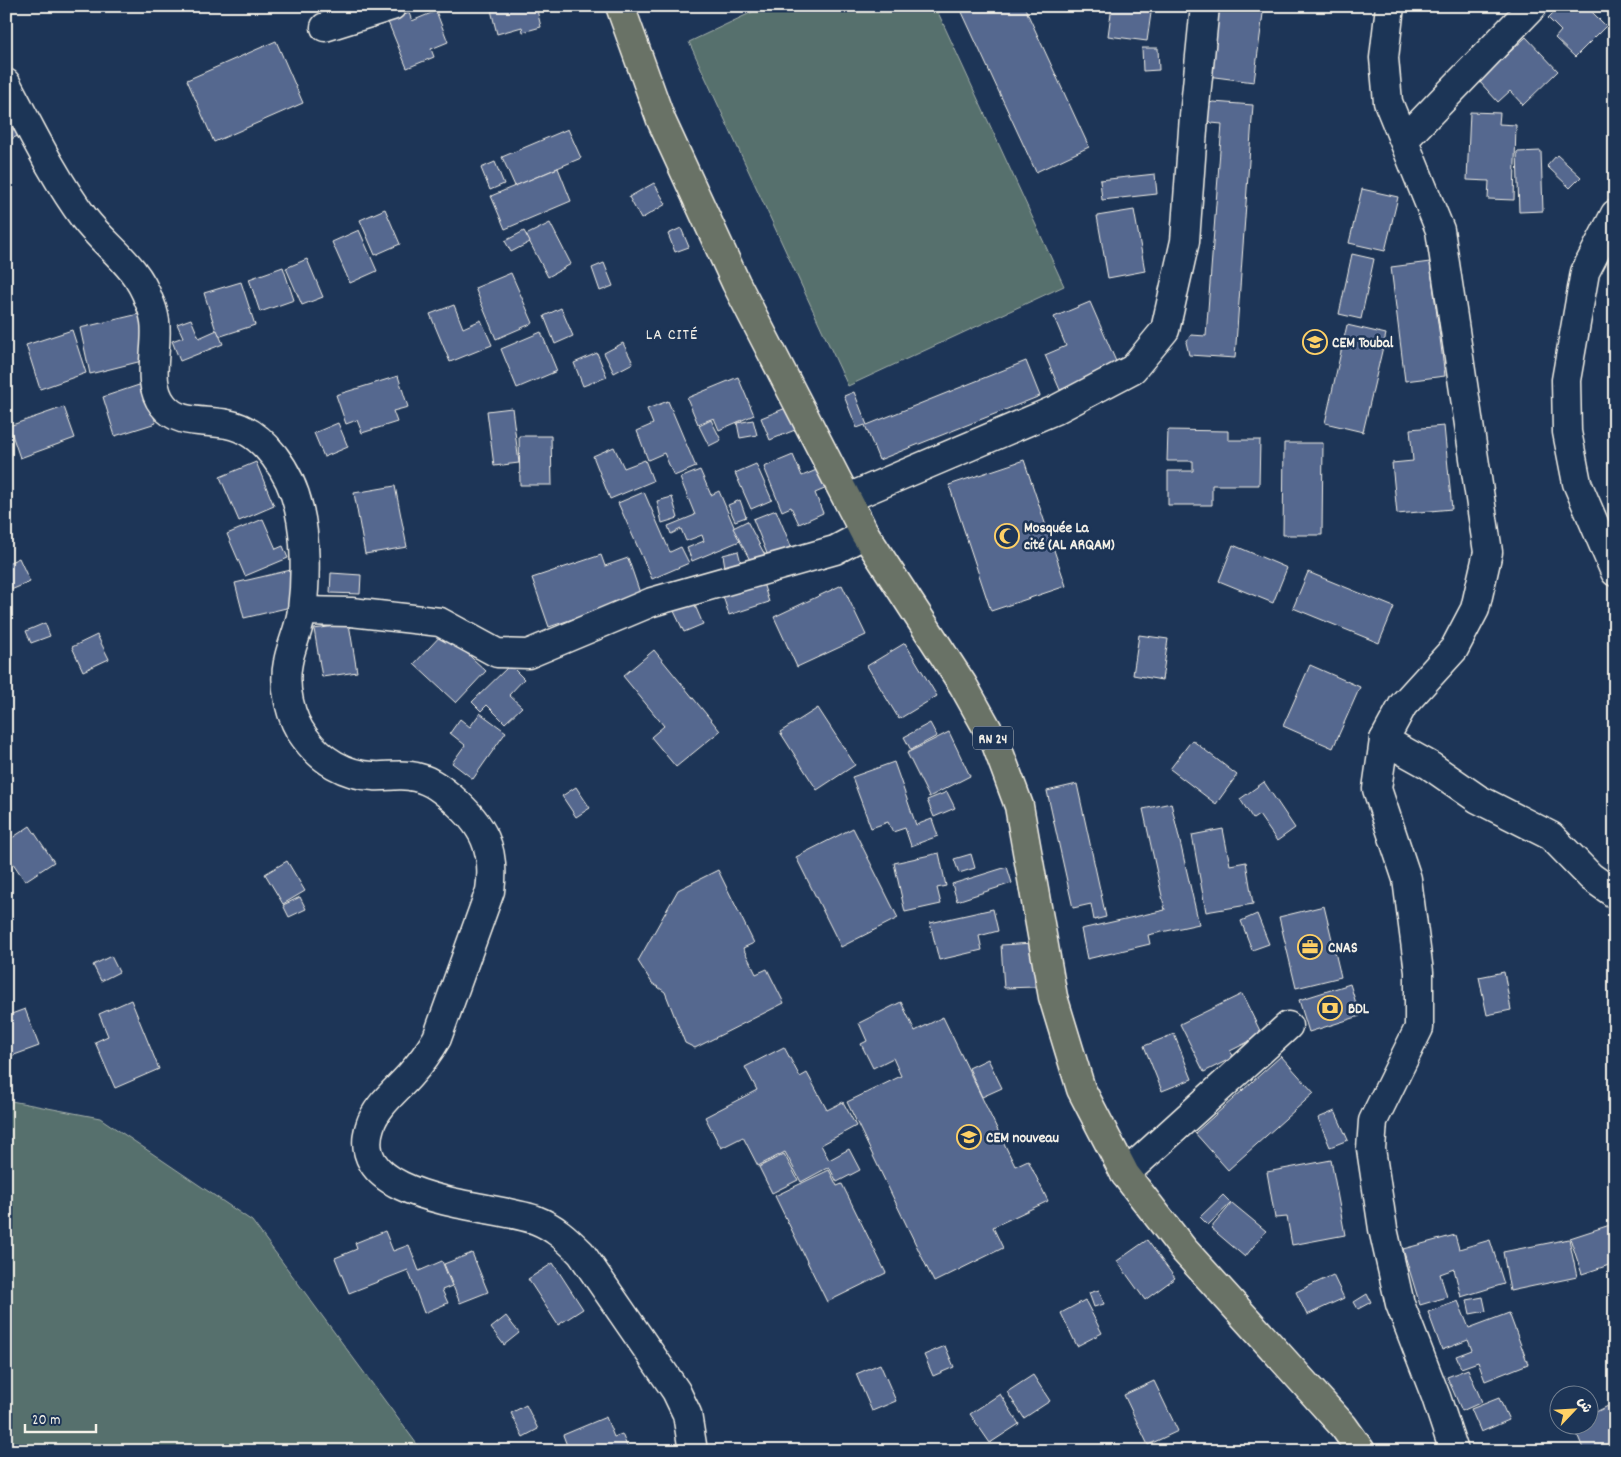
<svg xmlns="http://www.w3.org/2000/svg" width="1621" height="1457" font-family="Dekko,'Playpen Sans Arabic',sans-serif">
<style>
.green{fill:#56706d;stroke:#a5b0aa}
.building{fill:#55688f;stroke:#f4f1e8}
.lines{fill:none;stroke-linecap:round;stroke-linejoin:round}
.minor-casing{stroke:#f4f1e8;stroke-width:31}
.major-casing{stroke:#f4f1e8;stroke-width:31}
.minor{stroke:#1d3557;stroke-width:28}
.major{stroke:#697266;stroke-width:28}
.labels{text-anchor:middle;stroke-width:5;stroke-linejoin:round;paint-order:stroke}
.shield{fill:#1d3557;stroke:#b4b9bc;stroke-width:1}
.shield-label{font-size:14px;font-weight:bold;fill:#f4f1e8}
.poi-label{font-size:15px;font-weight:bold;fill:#f4f1e8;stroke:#1d3557;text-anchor:start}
.neighbourhood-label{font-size:16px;letter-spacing:1px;fill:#f4f1e8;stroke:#1d3557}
</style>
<rect width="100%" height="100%" fill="#1d3557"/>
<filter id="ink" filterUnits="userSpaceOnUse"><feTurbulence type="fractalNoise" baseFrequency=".02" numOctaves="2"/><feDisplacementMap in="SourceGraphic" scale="10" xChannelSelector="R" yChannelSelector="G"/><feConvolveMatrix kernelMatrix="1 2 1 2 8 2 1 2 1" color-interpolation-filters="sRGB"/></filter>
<g filter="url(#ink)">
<!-- green -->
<g class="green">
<path d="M765,6H935L1064,286L848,386L689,42Z"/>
<path d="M6,1100L100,1118L252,1221L422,1451H6Z"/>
</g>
<!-- building -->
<g class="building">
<path d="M490,6H536L541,27L523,32L522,27L497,34Z"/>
<path d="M969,6H1024L1089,147L1036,172L961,10Z"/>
<path d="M1112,6H1152L1147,41L1108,36Z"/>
<path d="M1215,6H1264L1254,82L1207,76Z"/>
<path d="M1560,6H1586L1606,26L1575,57L1555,38L1561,31L1548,18Z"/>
<path d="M436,11L448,42L431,49L434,57L407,68L388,22L409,13L412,21Z"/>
<path d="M1526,37L1558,71L1523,105L1510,91L1498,102L1479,81Z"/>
<path d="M276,41L303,103L214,142L187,80Z"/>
<path d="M1142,48H1158L1159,70L1143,71Z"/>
<path d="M1213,102L1253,105L1235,358L1189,355L1186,342L1191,335L1206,336L1222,124L1211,123L1204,117L1207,104Z"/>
<path d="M6,108L18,136L6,141Z"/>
<path d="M1470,112L1500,113L1499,124L1516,125L1514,200L1488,199L1489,181L1467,180Z"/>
<path d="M568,129L581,158L515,186L502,157Z"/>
<path d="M1541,151L1543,211L1519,212L1517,152Z"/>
<path d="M1557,155L1581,177L1570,188L1547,166Z"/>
<path d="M495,162L504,184L490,190L481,168Z"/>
<path d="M558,168L571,201L505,229L491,196Z"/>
<path d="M1155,174L1157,194L1102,200L1100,180Z"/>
<path d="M654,183L666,204L641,219L629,197Z"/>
<path d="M1362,189L1398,197L1385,251L1349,243Z"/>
<path d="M385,209L400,244L375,255L360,220Z"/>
<path d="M1134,210L1145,271L1108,278L1097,216Z"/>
<path d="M550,223L571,264L548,277L526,235Z"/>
<path d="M681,228L689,247L675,252L668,234Z"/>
<path d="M359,230L377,271L350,283L332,242Z"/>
<path d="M524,231L530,242L511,252L505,241Z"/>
<path d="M1352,254L1374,259L1361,319L1339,314Z"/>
<path d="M307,259L323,297L302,305L286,268Z"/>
<path d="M1430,262L1445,376L1405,381L1391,267Z"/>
<path d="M604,263L613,286L600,291L592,268Z"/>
<path d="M283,267L294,300L260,312L249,279Z"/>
<path d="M511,273L533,323L496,339L475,288Z"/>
<path d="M241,282L255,325L218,337L204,293Z"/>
<path d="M1090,302L1118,366L1060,390L1045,355L1066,346L1054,317Z"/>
<path d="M454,305L463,328L481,320L492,345L450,362L430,314Z"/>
<path d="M561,308L573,336L555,344L544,316Z"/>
<path d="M139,314L150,359L90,374L80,328Z"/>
<path d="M191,319L199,338L217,330L223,344L180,361L172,341L183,337L177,324Z"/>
<path d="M1347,325L1386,334L1363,432L1325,423Z"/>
<path d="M72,330L86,373L40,389L26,345Z"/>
<path d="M541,332L557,371L517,388L501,349Z"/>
<path d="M623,343L633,363L614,373L604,353Z"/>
<path d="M597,353L607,377L583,386L574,363Z"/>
<path d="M1026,361L1040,396L879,460L865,425L857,428L844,396L854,392L867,425Z"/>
<path d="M398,376L408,407L393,411L397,422L362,433L357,420L346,424L336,395Z"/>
<path d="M738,377L754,415L719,430L714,418L698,424L687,398Z"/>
<path d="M151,381V409L156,423L115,436L103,397Z"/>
<path d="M668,401L696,467L674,476L664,453L648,460L637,431L653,424L647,409Z"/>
<path d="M64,407L75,438L20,458L9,426Z"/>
<path d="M512,408L519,463L494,466L487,411Z"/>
<path d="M786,408L795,430L770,440L761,418Z"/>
<path d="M711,420L721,440L709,446L699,426Z"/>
<path d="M753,420L757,435L740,438L737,423Z"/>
<path d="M338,423L348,447L324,457L314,433Z"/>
<path d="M1444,426L1452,509L1397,514L1392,463L1413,461L1410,429Z"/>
<path d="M1168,430L1228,431V440H1260L1259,485H1212V505H1168V471H1193V461H1167Z"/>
<path d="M519,436H551L552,485H520Z"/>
<path d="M1284,443H1323L1322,535H1283Z"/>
<path d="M614,447L624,468L645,460L653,481L610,499L593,456Z"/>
<path d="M793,455L802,476L819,469L827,488L815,493L823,513L799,524L791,507L782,511L764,467Z"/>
<path d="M1024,460L1066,586L991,611L949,485Z"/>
<path d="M256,462L274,506L239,521L220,477Z"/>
<path d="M756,464L772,500L751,509L735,473Z"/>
<path d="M700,470L711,495L719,491L740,541L692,561L687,548L704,541L702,535L686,541L681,529L671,534L668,526L695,515L680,478Z"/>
<path d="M395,486L407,547L365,554L354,493Z"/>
<path d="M644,492L670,552L681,547L689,563L652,579L618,503Z"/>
<path d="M672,497L678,518L662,523L657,501Z"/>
<path d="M740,500L746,517L735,521L728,505Z"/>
<path d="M776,510L793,551L770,561L753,519Z"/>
<path d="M263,519L276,549L283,546L288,558L245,576L227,534Z"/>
<path d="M747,521L765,555L751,562L733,528Z"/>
<path d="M1233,545L1287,568L1273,603L1219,581Z"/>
<path d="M738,551L741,563L725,567L723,555Z"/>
<path d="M601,555L605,566L628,558L641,596L549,627L532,578Z"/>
<path d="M19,558L30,582L6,592V564Z"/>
<path d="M291,570L299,605L244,618L235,583Z"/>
<path d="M1308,572L1394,607L1379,643L1293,608Z"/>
<path d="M331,573L361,575L360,594L330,593Z"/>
<path d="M762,580L769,602L729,615L722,593Z"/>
<path d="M842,585L866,635L797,667L774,617Z"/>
<path d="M693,601L703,624L684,632L673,609Z"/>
<path d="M45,623L50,636L31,643L26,631Z"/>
<path d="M349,624L357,672L322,677L314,629Z"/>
<path d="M444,632L486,671L456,703L414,664Z"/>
<path d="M97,635L109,659L83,671L72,647Z"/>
<path d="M1139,635L1168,639L1162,680L1133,675Z"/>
<path d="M905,643L937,696L899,719L867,666Z"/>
<path d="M654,650L720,731L676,767L651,737L664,726L623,676Z"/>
<path d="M510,665L524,679L509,695L522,707L505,723L487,705L481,711L472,702Z"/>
<path d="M1310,665L1360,687L1333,748L1283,726Z"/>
<path d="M818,708L855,765L817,790L780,732Z"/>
<path d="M480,713L506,732L473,779L452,763L465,745L450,733L460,719L470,727Z"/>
<path d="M930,723L937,736L911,750L904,737Z"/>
<path d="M949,732L970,776L929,797L907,753Z"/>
<path d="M1192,740L1237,775L1216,804L1170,769Z"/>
<path d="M894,762L916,825L932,819L938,836L911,846L905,828L893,832L888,822L871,828L852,777Z"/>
<path d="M1264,782L1295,828L1277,841L1259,815L1253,819L1240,799Z"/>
<path d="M1077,784L1106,917L1094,920L1091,904L1073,908L1047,791Z"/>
<path d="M576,787L590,808L576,817L562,796Z"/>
<path d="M947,792L955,808L934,817L927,800Z"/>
<path d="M1171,803L1199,924L1148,935L1150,944L1087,959L1081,929L1165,910L1143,809Z"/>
<path d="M30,826L54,862L25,881L6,853V842Z"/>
<path d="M853,828L898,918L841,947L796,857Z"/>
<path d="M1223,829L1230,865L1246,862L1253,904L1206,912L1192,835Z"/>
<path d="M939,853L946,886L937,888L941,904L905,912L894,863Z"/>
<path d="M971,854L975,868L959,873L954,859Z"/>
<path d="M287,861L305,891L283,904L265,874Z"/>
<path d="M1007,867L1012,883L957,901L952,884Z"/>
<path d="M718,870L754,943L743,948L756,974L767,969L784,1003L695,1048L685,1043L665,992L652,983L638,961L678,890Z"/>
<path d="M300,897L306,909L289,917L283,905Z"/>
<path d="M1324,906L1341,977L1296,988L1279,917Z"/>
<path d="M993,909L998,931L979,936L982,950L939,960L930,923Z"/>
<path d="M1257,914L1269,944L1252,950L1241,921Z"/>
<path d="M1033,943L1035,987L1004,988L1001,945Z"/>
<path d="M111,956L119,972L101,981L93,965Z"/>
<path d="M1504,972L1511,1010L1487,1015L1479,977Z"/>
<path d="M1350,984L1360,1016L1309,1032L1299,1000Z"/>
<path d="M1242,994L1262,1035L1230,1051L1234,1057L1204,1072L1180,1024Z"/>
<path d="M131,1000L159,1069L115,1088L95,1042L108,1036L99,1014Z"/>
<path d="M901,1002L915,1031L943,1017L1015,1166L1028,1160L1048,1201L993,1227L1003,1248L934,1282L847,1102L901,1076L893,1058L873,1068L861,1044L867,1041L859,1023Z"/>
<path d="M25,1009L39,1046L6,1058V1016Z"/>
<path d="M1174,1034L1192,1079L1162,1091L1144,1046Z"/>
<path d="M784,1047L800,1077L807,1073L827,1110L843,1102L856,1126L821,1145L829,1160L849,1149L860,1170L837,1182L829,1167L801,1182L785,1152L758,1166L743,1137L721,1148L705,1117L757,1090L745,1067Z"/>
<path d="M1281,1056L1314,1093L1228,1170L1195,1133Z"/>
<path d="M988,1059L1002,1088L982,1097L969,1068Z"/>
<path d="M1335,1111L1348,1140L1330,1147L1318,1118Z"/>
<path d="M784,1154L798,1180L772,1193L759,1167Z"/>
<path d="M1331,1160L1345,1235L1292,1245L1287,1217L1275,1218L1267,1172Z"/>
<path d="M829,1170L837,1186L842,1184L886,1273L827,1302L775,1196Z"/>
<path d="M1223,1195L1231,1203L1208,1225L1200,1217Z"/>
<path d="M1232,1203L1266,1231L1245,1257L1211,1228Z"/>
<path d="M1613,1224L1615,1263L1582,1274L1570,1238Z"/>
<path d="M385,1231L393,1251L409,1245L419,1271L442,1261L452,1286L442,1290L448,1303L424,1313L408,1270L349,1293L335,1258L357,1249L355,1243Z"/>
<path d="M1455,1235L1459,1249L1490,1240L1504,1284L1461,1297L1454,1269L1440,1274L1447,1297L1420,1305L1403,1249Z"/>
<path d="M1569,1239L1577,1277L1510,1291L1503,1252Z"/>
<path d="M1147,1240L1175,1278L1145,1300L1117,1261Z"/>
<path d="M472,1253L488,1292L460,1303L444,1264Z"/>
<path d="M553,1263L583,1309L558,1325L528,1279Z"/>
<path d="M1333,1275L1344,1298L1307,1315L1296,1292Z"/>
<path d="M1099,1290L1104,1304L1094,1307L1089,1293Z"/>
<path d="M1367,1294L1371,1302L1358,1309L1354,1302Z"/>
<path d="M1483,1297L1486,1311L1470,1314L1467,1300Z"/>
<path d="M1085,1300L1102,1333L1077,1346L1061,1313Z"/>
<path d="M1458,1301L1469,1328L1509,1313L1528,1364L1485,1381L1478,1362L1461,1368L1456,1356L1472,1350L1468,1340L1442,1350L1428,1312Z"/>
<path d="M506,1316L519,1333L504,1345L491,1328Z"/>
<path d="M945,1346L954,1367L933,1376L924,1355Z"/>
<path d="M880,1364L896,1401L872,1411L856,1374Z"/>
<path d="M1468,1369L1482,1402L1462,1411L1447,1377Z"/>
<path d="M1033,1375L1050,1401L1024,1418L1007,1392Z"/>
<path d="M1154,1381L1178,1431L1148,1445L1124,1395Z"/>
<path d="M1000,1394L1019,1424L990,1443L970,1414Z"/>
<path d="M1499,1398L1509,1420L1481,1432L1471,1409Z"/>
<path d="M526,1405L538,1429L523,1437L511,1413Z"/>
<path d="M1608,1406L1615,1419V1447L1608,1451H1584L1573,1424H1588V1416Z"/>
<path d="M606,1417L614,1437L622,1434L629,1451H569L563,1435Z"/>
</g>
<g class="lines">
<defs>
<g id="minor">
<path d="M1390,6L1384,58L1388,102L1440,230L1488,552L1475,609L1454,649L1403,705L1384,740L1377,789L1407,879L1419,972V1028L1373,1121L1371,1149L1383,1229L1400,1304L1436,1397L1454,1451"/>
<path d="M325,27L392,6"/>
<path d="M6,83C31,129 53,176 84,218C106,247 137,265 149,301C152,307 154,315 155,321C159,348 145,382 163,405C179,426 205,419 227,424C265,431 291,474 299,509C306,538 306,580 302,610C300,628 291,645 288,662C283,686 290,719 305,738C321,760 345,775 373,776C385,777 397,774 410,776C427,778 439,787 452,798C483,825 496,848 490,891L437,1038C429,1052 420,1064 410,1075C397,1090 376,1106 370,1126C345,1203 494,1204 536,1220C554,1227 567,1239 581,1253L676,1391L687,1414L693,1451"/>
<path d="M1404,140L1533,6"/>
<path d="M1615,214L1585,272L1566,380L1567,432L1577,483L1615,572"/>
<path d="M848,498L1055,410L1133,369L1165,330L1185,241L1194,116L1205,6"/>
<path d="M302,611L351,612L440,622L497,653L528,654L652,602L835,550L865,534"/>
<path d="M1384,740L1429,765L1478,799L1551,836L1591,877L1615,894"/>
<path d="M1125,1174L1288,1026"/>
</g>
<path id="major" d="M620,6L661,120L736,283L865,534L963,685L996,744L1019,806L1053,997L1081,1089L1125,1174L1184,1250L1344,1427L1361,1451"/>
</defs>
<!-- minor casing -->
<use href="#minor" class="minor-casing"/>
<!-- major casing -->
<use href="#major" class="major-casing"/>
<!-- minor -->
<use href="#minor" class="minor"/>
<!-- major -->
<use href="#major" class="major"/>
</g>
</g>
<!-- icons -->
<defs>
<symbol id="school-ring" viewBox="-11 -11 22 22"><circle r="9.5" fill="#1d3557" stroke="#ffd166" stroke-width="1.5"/><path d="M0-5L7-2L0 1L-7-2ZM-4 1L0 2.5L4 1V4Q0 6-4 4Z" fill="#ffd166"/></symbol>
<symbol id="mosque-ring" viewBox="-11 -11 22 22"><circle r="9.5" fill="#1d3557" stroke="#ffd166" stroke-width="1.5"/><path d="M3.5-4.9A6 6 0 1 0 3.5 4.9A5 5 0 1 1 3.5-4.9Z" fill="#ffd166"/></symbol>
<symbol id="office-ring" viewBox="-11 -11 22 22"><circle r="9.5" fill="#1d3557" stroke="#ffd166" stroke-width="1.5"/><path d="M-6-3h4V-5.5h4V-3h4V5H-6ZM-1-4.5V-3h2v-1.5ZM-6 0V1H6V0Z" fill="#ffd166"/></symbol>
<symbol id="bank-ring" viewBox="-11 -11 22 22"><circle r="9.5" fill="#1d3557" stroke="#ffd166" stroke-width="1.5"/><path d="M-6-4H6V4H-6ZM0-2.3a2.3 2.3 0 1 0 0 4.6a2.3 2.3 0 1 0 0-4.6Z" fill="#ffd166"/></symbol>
</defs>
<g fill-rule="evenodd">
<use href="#school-ring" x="1301" y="328" width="28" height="28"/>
<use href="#mosque-ring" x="993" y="522" width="28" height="28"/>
<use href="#office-ring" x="1296" y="933" width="28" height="28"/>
<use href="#bank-ring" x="1316" y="994" width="28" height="28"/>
<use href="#school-ring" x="955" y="1123" width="28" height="28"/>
</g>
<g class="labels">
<!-- shield labels -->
<rect class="shield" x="973" y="726.5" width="40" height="23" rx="4"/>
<g class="shield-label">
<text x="993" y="743">RN 24</text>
</g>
<!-- poi labels -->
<g class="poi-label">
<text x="1332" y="347">CEM Toubal</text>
<text x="1024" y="532">Mosquée La<tspan x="1024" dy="17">cité (AL ARQAM)</tspan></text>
<text x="1328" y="952">CNAS</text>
<text x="1348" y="1013">BDL</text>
<text x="986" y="1142">CEM nouveau</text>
</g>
<!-- neighbourhood labels -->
<g class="neighbourhood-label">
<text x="672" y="339">LA CITÉ</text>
</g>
</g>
<!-- margin -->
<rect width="1621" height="1457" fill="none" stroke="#1d3557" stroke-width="25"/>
<rect x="12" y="12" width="1596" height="1432" fill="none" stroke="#f4f1e8" stroke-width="2" filter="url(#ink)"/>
<!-- north arrow -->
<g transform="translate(1574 1410) rotate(65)"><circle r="24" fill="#1d3557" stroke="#738091"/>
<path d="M0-4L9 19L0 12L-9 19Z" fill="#ffd166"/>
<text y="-8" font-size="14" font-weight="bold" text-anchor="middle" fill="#f4f1e8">ش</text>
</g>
<!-- scale -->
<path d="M25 1424v8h71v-8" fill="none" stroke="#f4f1e8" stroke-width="2.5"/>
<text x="32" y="1424" font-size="15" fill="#f4f1e8" stroke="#1d3557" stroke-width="4" paint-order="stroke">20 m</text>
</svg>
